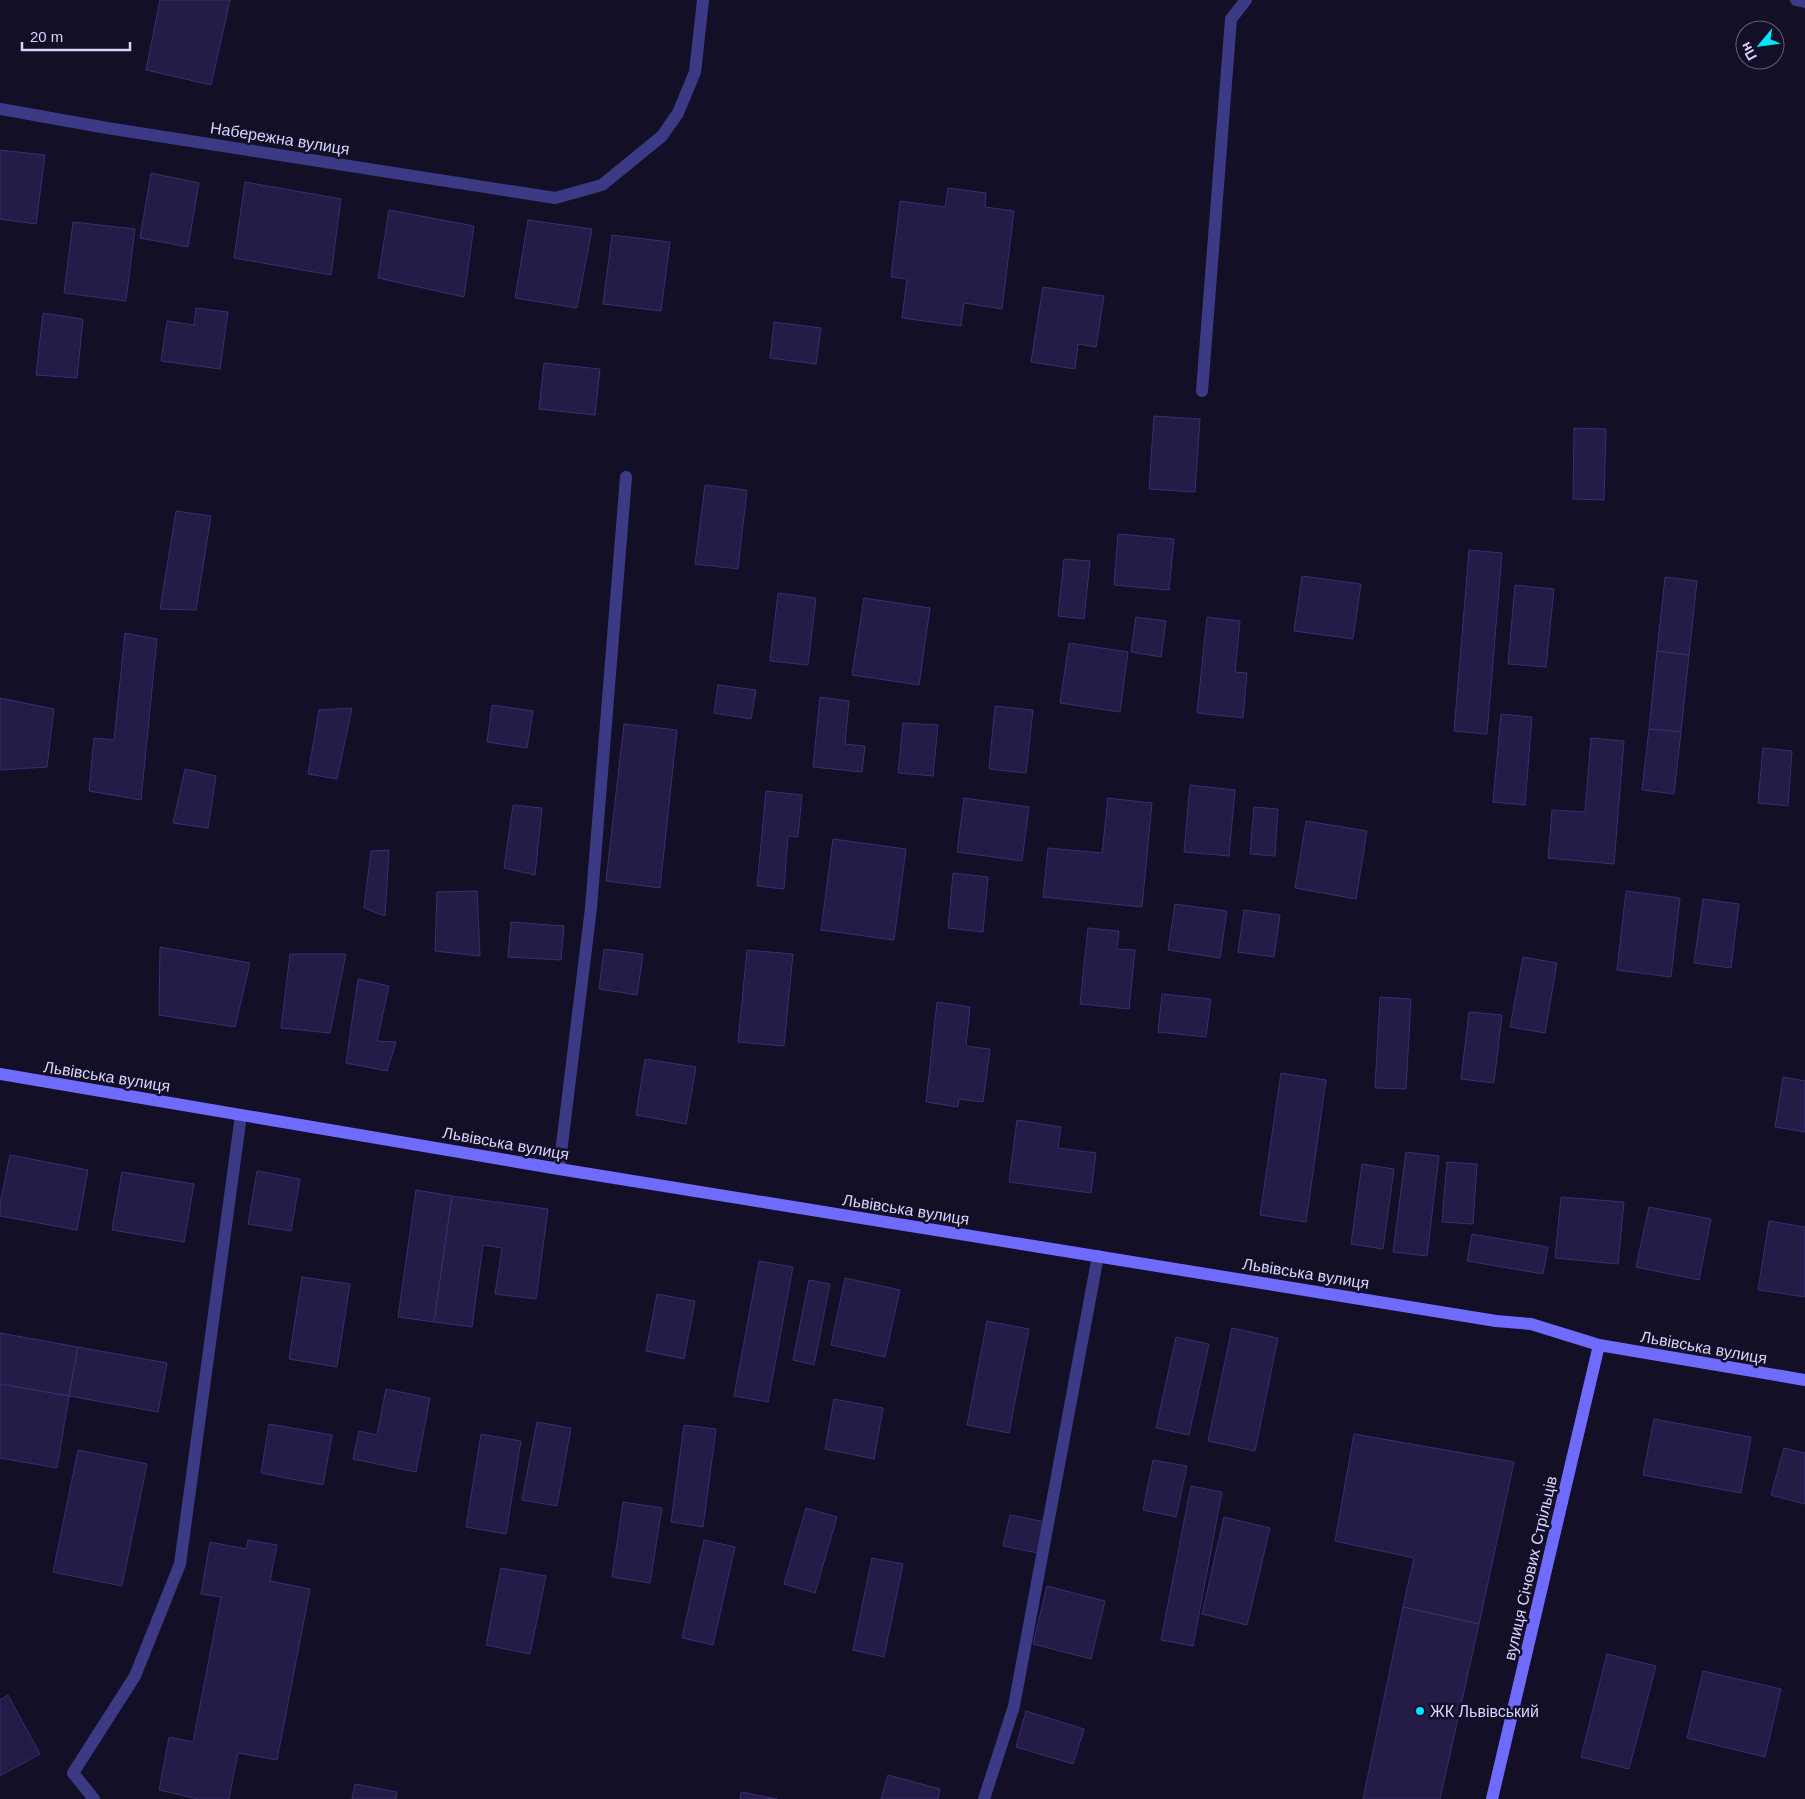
<svg xmlns="http://www.w3.org/2000/svg" width="1805" height="1799" font-family="Helvetica,sans-serif">
<style>
.building{fill:#241b47;stroke:#3b2d73}
.lines{fill:none;stroke-linecap:round;stroke-linejoin:round}
.lane{stroke:#3d3a85;stroke-width:12}
.street{stroke:#3d3a85;stroke-width:12}
.secondary{stroke:#6f6bff;stroke-width:12}
.poi-dot{fill:#00e5ff;stroke:#130f26;stroke-width:2}
.labels{text-anchor:middle;stroke-width:5;stroke-linejoin:round;paint-order:stroke}
.street-label{font-size:16px;fill:#d9d4ff;stroke:#130f26}
.poi-label{font-size:16px;fill:#d9d4ff;stroke:#130f26;text-anchor:start}
</style>
<rect width="100%" height="100%" fill="#130f26"/>
<!-- building -->
<g class="building">
<path d="M160,0H230L211,85L146,70Z"/>
<path d="M0,150L45,155L36,224L0,219Z"/>
<path d="M151,173L199,183L188,247L140,238Z"/>
<path d="M245,182L341,199L331,275L234,258Z"/>
<path d="M948,188L986,193L985,207L1014,211L1002,309L964,303L961,326L902,318L907,279L891,277L900,201L945,207Z"/>
<path d="M389,210L474,226L464,297L378,278Z"/>
<path d="M528,220L592,229L577,308L515,298Z"/>
<path d="M73,222L135,229L126,301L64,293Z"/>
<path d="M612,235L670,242L661,311L603,304Z"/>
<path d="M1043,287L1104,296L1096,347L1078,344L1075,369L1031,362Z"/>
<path d="M196,308L228,312L220,369L161,361L167,321L194,325Z"/>
<path d="M43,313L83,319L77,378L36,375Z"/>
<path d="M774,322L821,328L816,364L770,358Z"/>
<path d="M544,363L600,369L595,415L539,409Z"/>
<path d="M1154,416L1200,419L1195,492L1149,489Z"/>
<path d="M1574,428L1606,429L1604,500L1573,499Z"/>
<path d="M705,485L747,490L738,569L695,564Z"/>
<path d="M176,511L211,516L196,610L160,609Z"/>
<path d="M1118,534L1174,539L1169,590L1114,585Z"/>
<path d="M1469,550L1502,553L1487,734L1454,731Z"/>
<path d="M1064,559L1090,561L1084,619L1058,616Z"/>
<path d="M1302,576L1361,584L1353,639L1294,631Z"/>
<path d="M1665,577L1697,581L1689,655L1657,651Z"/>
<path d="M1515,585L1554,589L1546,667L1508,664Z"/>
<path d="M778,593L816,598L808,665L770,661Z"/>
<path d="M864,598L930,608L919,685L852,675Z"/>
<path d="M1136,617L1166,621L1161,657L1131,652Z"/>
<path d="M1207,617L1240,621L1235,672L1247,673L1243,718L1197,713Z"/>
<path d="M125,633L157,639L141,800L89,791L94,738L114,740Z"/>
<path d="M1069,643L1128,652L1120,712L1060,703Z"/>
<path d="M1657,651L1689,655L1681,732L1649,729Z"/>
<path d="M718,685L756,690L751,719L714,713Z"/>
<path d="M820,697L849,701L845,744L865,746L862,772L813,767Z"/>
<path d="M0,698L54,709L47,767L0,770Z"/>
<path d="M492,705L533,711L527,748L487,742Z"/>
<path d="M995,706L1033,710L1026,773L989,769Z"/>
<path d="M352,708L337,779L308,774L319,710Z"/>
<path d="M1501,714L1532,717L1525,805L1493,802Z"/>
<path d="M903,723L938,725L933,776L898,773Z"/>
<path d="M624,724L677,730L660,888L606,881Z"/>
<path d="M1649,729L1681,732L1674,794L1642,790Z"/>
<path d="M1591,738L1624,741L1614,864L1548,858L1552,810L1585,812Z"/>
<path d="M1763,748L1792,751L1788,806L1758,803Z"/>
<path d="M185,769L216,776L208,828L173,823Z"/>
<path d="M1190,785L1235,790L1229,856L1184,852Z"/>
<path d="M766,791L802,795L798,837L788,836L784,889L757,886Z"/>
<path d="M964,798L1029,807L1022,861L957,852Z"/>
<path d="M1108,798L1152,803L1142,907L1043,897L1048,848L1102,853Z"/>
<path d="M513,805L542,808L535,875L504,868Z"/>
<path d="M1254,807L1278,809L1275,856L1250,854Z"/>
<path d="M1306,821L1367,831L1356,899L1295,888Z"/>
<path d="M833,839L906,849L894,940L821,930Z"/>
<path d="M389,850L385,916L364,908L371,851Z"/>
<path d="M953,873L988,877L983,932L948,928Z"/>
<path d="M477,891L480,956L435,951L437,892Z"/>
<path d="M1626,891L1680,898L1671,977L1617,970Z"/>
<path d="M1703,899L1739,904L1731,968L1694,963Z"/>
<path d="M1175,904L1227,911L1220,958L1168,950Z"/>
<path d="M1244,910L1280,915L1274,957L1238,952Z"/>
<path d="M511,922L564,926L561,960L508,957Z"/>
<path d="M1088,928L1119,931L1117,949L1135,950L1129,1009L1080,1004Z"/>
<path d="M160,947L250,963L235,1027L159,1015Z"/>
<path d="M604,949L643,954L637,995L599,989Z"/>
<path d="M747,950L793,954L784,1046L738,1042Z"/>
<path d="M290,954H346L330,1033L281,1028Z"/>
<path d="M1523,957L1557,963L1545,1033L1510,1027Z"/>
<path d="M358,979L389,986L377,1041L396,1042L387,1071L346,1063Z"/>
<path d="M1162,994L1211,999L1206,1037L1158,1032Z"/>
<path d="M1380,997L1411,999L1406,1089L1375,1088Z"/>
<path d="M937,1002L970,1007L966,1046L990,1049L983,1102L959,1099L958,1107L926,1102Z"/>
<path d="M1469,1012L1502,1015L1494,1083L1461,1079Z"/>
<path d="M645,1059L696,1067L686,1124L636,1115Z"/>
<path d="M1281,1073L1326,1080L1306,1222L1260,1215Z"/>
<path d="M1783,1077L1805,1081V1132L1775,1127Z"/>
<path d="M1017,1120L1061,1127L1058,1148L1096,1153L1091,1193L1009,1182Z"/>
<path d="M1406,1152L1439,1156L1427,1256L1393,1252Z"/>
<path d="M10,1155L88,1170L77,1230L0,1216V1204Z"/>
<path d="M1447,1162L1477,1164L1473,1224L1442,1222Z"/>
<path d="M1362,1164L1394,1169L1383,1249L1351,1244Z"/>
<path d="M257,1171L300,1179L291,1231L248,1224Z"/>
<path d="M122,1172L194,1184L184,1242L112,1230Z"/>
<path d="M416,1190L452,1196L434,1322L398,1317Z"/>
<path d="M452,1196L548,1209L536,1299L495,1294L502,1248L483,1245L472,1327L434,1322Z"/>
<path d="M1561,1197L1624,1202L1618,1264L1555,1258Z"/>
<path d="M1649,1207L1711,1219L1699,1280L1636,1267Z"/>
<path d="M1769,1221L1805,1227V1297L1758,1290Z"/>
<path d="M1472,1234L1548,1247L1543,1274L1467,1261Z"/>
<path d="M759,1261L793,1267L768,1402L734,1396Z"/>
<path d="M302,1277L350,1284L337,1367L289,1359Z"/>
<path d="M845,1278L900,1290L885,1357L831,1345Z"/>
<path d="M809,1280L830,1284L814,1365L793,1360Z"/>
<path d="M657,1294L695,1301L684,1359L646,1351Z"/>
<path d="M987,1321L1029,1329L1009,1433L967,1425Z"/>
<path d="M1232,1328L1278,1338L1255,1451L1208,1441Z"/>
<path d="M0,1333L78,1347L69,1396L0,1384Z"/>
<path d="M1176,1337L1209,1344L1189,1435L1156,1428Z"/>
<path d="M78,1347L167,1363L158,1412L69,1396Z"/>
<path d="M0,1384L69,1396L57,1468L0,1458Z"/>
<path d="M386,1389L430,1398L416,1472L353,1459L359,1431L377,1435Z"/>
<path d="M834,1399L883,1408L874,1459L825,1449Z"/>
<path d="M1654,1419L1751,1437L1741,1493L1643,1475Z"/>
<path d="M537,1422L571,1428L557,1506L522,1500Z"/>
<path d="M269,1424L332,1435L323,1485L261,1473Z"/>
<path d="M684,1425L716,1429L703,1527L671,1522Z"/>
<path d="M481,1434L521,1441L506,1534L466,1527Z"/>
<path d="M1354,1434L1514,1462L1479,1624L1403,1607L1414,1558L1335,1541Z"/>
<path d="M1784,1448L1805,1453V1504L1771,1495Z"/>
<path d="M78,1450L147,1464L122,1586L53,1572Z"/>
<path d="M1153,1460L1187,1466L1176,1517L1143,1510Z"/>
<path d="M1191,1486L1222,1492L1193,1646L1161,1640Z"/>
<path d="M623,1502L662,1508L650,1583L612,1577Z"/>
<path d="M806,1508L837,1517L815,1593L784,1584Z"/>
<path d="M1010,1515L1045,1522L1038,1553L1003,1546Z"/>
<path d="M1224,1517L1270,1528L1247,1625L1202,1614Z"/>
<path d="M248,1540L277,1545L270,1581L310,1589L277,1760L238,1753L229,1799H198L159,1790L169,1737L193,1742L221,1597L201,1594L210,1542L246,1549Z"/>
<path d="M704,1540L735,1547L713,1645L682,1638Z"/>
<path d="M872,1558L903,1564L884,1657L853,1650Z"/>
<path d="M501,1568L546,1576L530,1654L486,1645Z"/>
<path d="M1047,1586L1105,1601L1091,1659L1033,1644Z"/>
<path d="M1403,1607L1479,1624L1440,1799H1363Z"/>
<path d="M1607,1654L1656,1666L1629,1769L1581,1757Z"/>
<path d="M1703,1671L1781,1689L1765,1757L1687,1738Z"/>
<path d="M8,1695L40,1754L0,1776V1700Z"/>
<path d="M1026,1711L1084,1729L1073,1764L1016,1747Z"/>
<path d="M888,1775L940,1789L938,1799H881Z"/>
<path d="M355,1784L397,1792L396,1799H352Z"/>
<path d="M741,1792L777,1799H740Z"/>
</g>
<g class="lines">
<!-- lane -->
<g class="lane">
<path d="M555,198L602,185L662,136L678,113L695,72L703,0"/>
<path d="M1202,391L1231,19L1246,0"/>
<path d="M559,1169L591,908L626,477"/>
<path d="M94,1799L73,1773L135,1676L180,1564L241,1115"/>
<path d="M984,1799L1014,1706L1098,1256"/>
</g>
<!-- street -->
<g class="street">
<path d="M1796,0L1805,2"/>
<path d="M0,109L107,128L555,198"/>
</g>
<!-- secondary -->
<g class="secondary">
<path d="M0,1074L559,1169L1496,1321L1531,1324L1599,1345L1805,1380"/>
<path d="M1492,1799L1599,1345"/>
</g>
</g>
<!-- markers -->
<circle class="poi-dot" cx="1420" cy="1711" r="5"/>
<g class="labels">
<!-- street labels -->
<g class="street-label">
<text transform="translate(280 138) rotate(9)" y="6">Набережна вулиця</text>
<text transform="translate(107 1076) rotate(9)" y="6">Львівська вулиця</text>
<text transform="translate(506 1143) rotate(10)" y="6">Львівська вулиця</text>
<text transform="translate(906 1209) rotate(9)" y="6">Львівська вулиця</text>
<text transform="translate(1306 1273) rotate(9)" y="6">Львівська вулиця</text>
<text transform="translate(1704 1347) rotate(10)" y="6">Львівська вулиця</text>
<text transform="translate(1530 1568) rotate(-77)" y="6">вулиця Січових Стрільців</text>
</g>
<!-- poi labels -->
<g class="poi-label">
<text x="1430" y="1717">ЖК Львівський</text>
</g>
</g>
<!-- north arrow -->
<g transform="translate(1760 45) rotate(241)"><circle r="24" fill="#130f26" stroke="#625e7d"/>
<path d="M0-4L9 19L0 12L-9 19Z" fill="#00e5ff"/>
<text y="-8" font-size="14" font-weight="bold" text-anchor="middle" fill="#d9d4ff">Пн</text>
</g>
<!-- scale -->
<path d="M22 42v8h108v-8" fill="none" stroke="#d9d4ff" stroke-width="2.5"/>
<text x="30" y="42" font-size="15" fill="#d9d4ff" stroke="#130f26" stroke-width="4" paint-order="stroke">20 m</text>
</svg>
